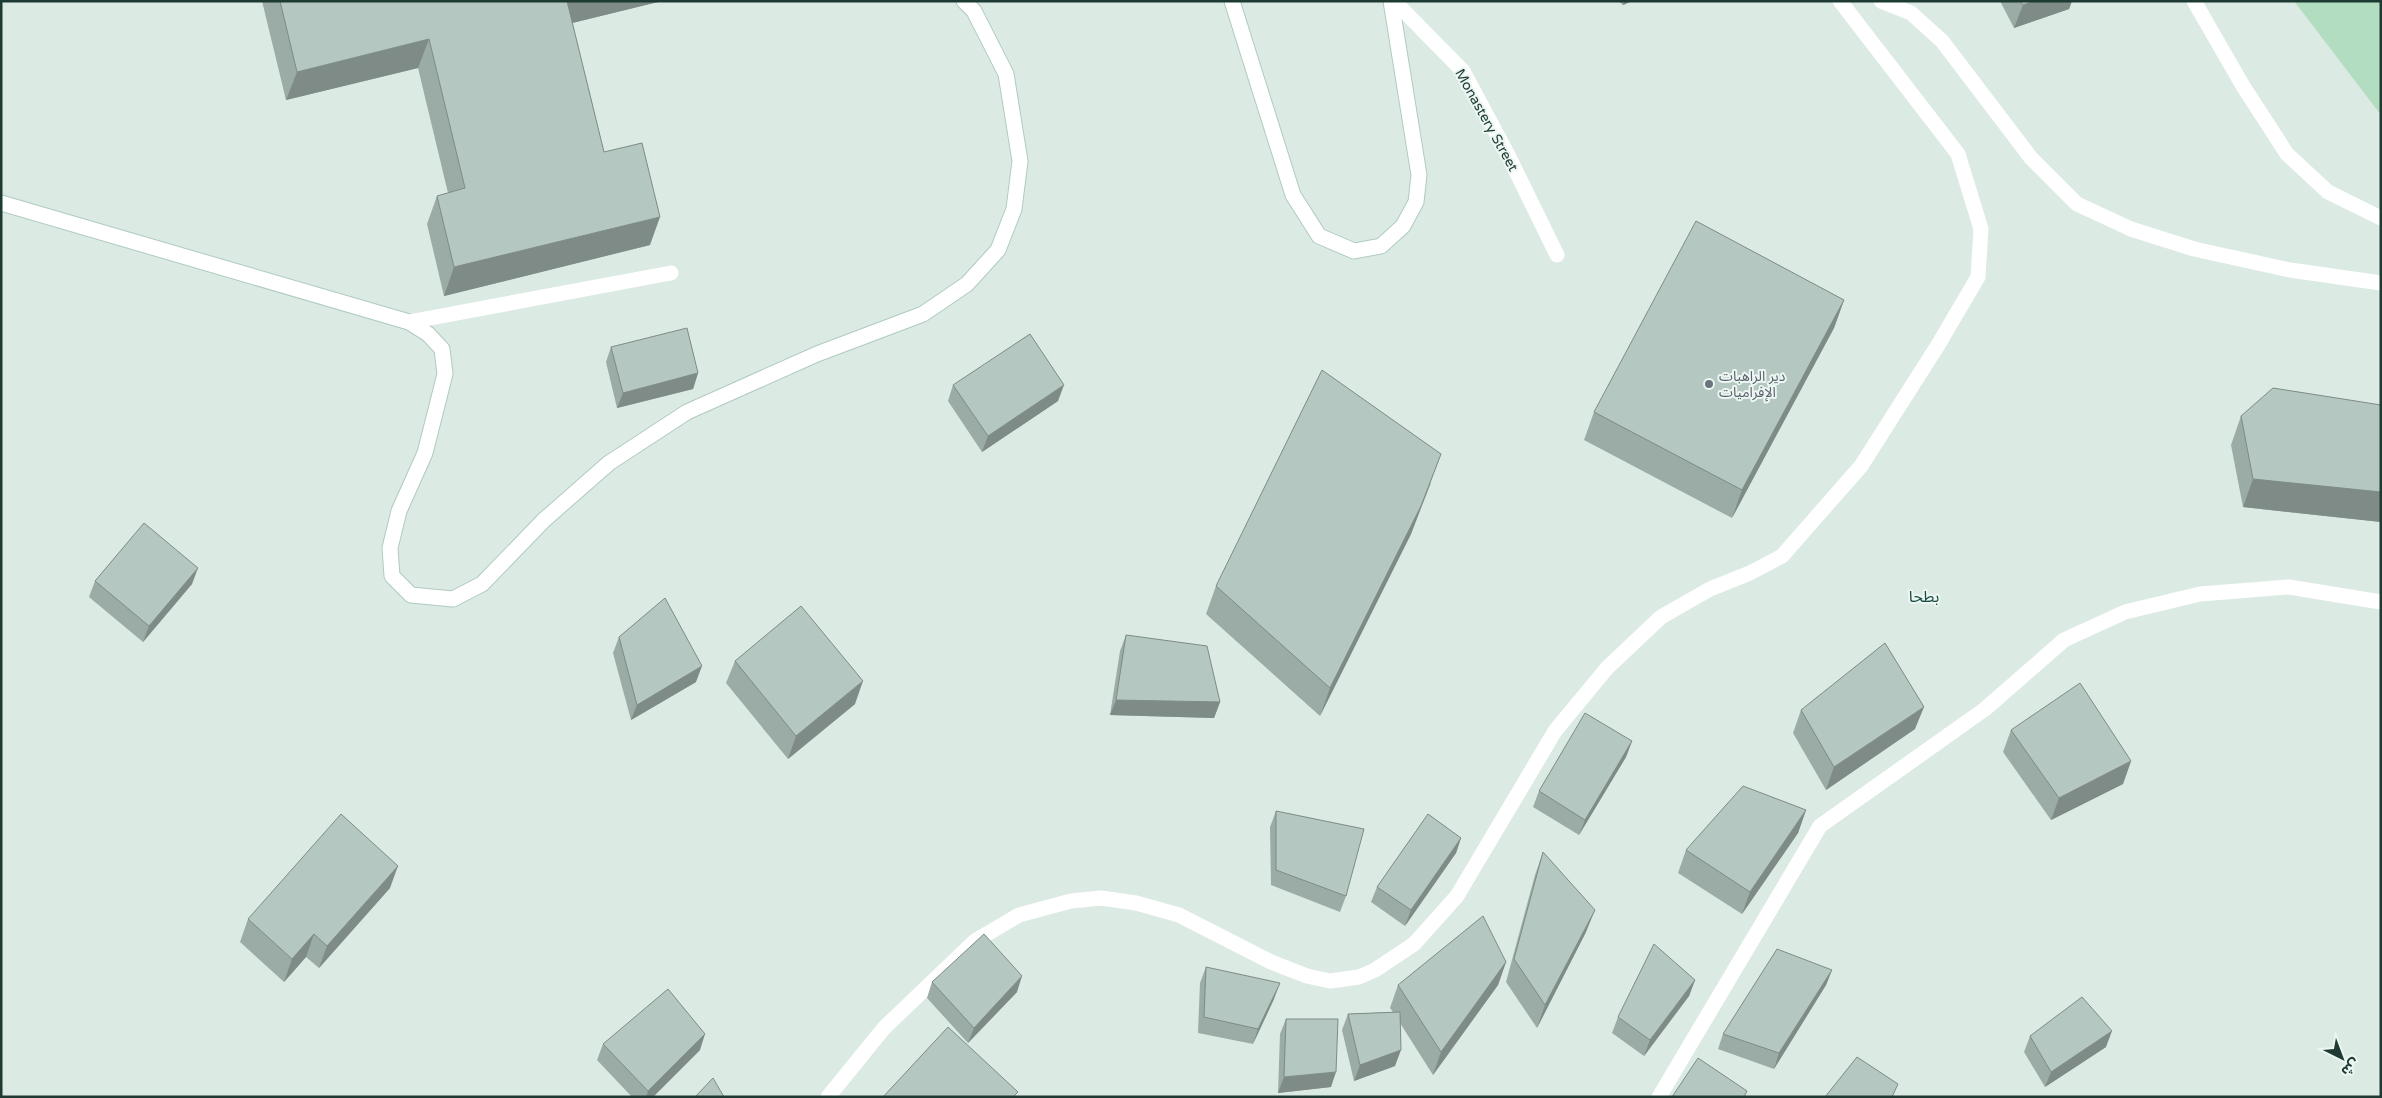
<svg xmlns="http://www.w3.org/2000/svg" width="2382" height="1098" font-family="'Varela Round','Noto Sans Arabic',sans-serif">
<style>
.green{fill:#b3ddc0}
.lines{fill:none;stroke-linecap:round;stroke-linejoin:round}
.secondary-casing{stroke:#afcac2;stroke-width:17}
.minor{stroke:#fff;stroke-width:15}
.tertiary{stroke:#fff;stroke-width:15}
.secondary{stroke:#fff;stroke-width:15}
.wall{fill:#9baba5}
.shaded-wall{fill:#7e8b86}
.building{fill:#b4c7c0;stroke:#7e8b86}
.worship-dot{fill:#6b7280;stroke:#ecf6f2;stroke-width:2}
.labels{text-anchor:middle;stroke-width:4;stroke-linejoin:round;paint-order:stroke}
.street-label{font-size:14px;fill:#1d3a33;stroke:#ecf6f2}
.worship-label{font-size:14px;fill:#5b616d;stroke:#ecf6f2;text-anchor:start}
.quarter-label{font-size:16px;fill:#184d43;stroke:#ecf6f2}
</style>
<rect width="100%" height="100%" fill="#dceae4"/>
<!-- green -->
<path class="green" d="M2294,1H2381V115Z"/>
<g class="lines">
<defs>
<g id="secondary">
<path d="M1232,1L1293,195L1319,236L1354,251L1381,246L1403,226L1416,202L1419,175L1391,1"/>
<path d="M1,203L409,322L428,334L442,349L445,374L425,453L399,511L390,548L392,576L411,595L453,599L482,584L544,520L609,463L687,412L817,354L923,314L967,284L998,250L1014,209L1020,161L1006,74L974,11L964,1"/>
</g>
</defs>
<!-- secondary casing -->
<use href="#secondary" class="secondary-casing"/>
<!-- minor -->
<g class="minor">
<path d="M1394,1L1463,71L1508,155L1557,255"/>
<path d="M1881,1L1911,13L1942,41L2031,158L2077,204L2131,229L2194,249L2290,270L2381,283"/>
<path d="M2194,1L2243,86L2287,154L2328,192L2381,218"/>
<path d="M409,322L671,273"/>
<path d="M1659,1097L1820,826L1985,709L2064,640L2125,612L2200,594L2289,587L2381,602"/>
</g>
<!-- tertiary -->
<path class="tertiary" d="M828,1097L884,1028L975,941L1019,915L1071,901L1101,898L1136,903L1179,915L1271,962L1307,976L1330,981L1359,977L1375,970L1414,944L1457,896L1555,731L1607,668L1661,617L1710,589L1750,573L1782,556L1861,466L1938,345L1978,277L1981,229L1958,154L1840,1"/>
<!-- secondary -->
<use href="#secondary" class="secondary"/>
</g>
<!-- wall -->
<g class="wall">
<path d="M262,1H662L572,23L604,152L650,245L444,296L427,224L437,196L448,193L418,68L286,100Z"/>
<path d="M1618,1H1632L1623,5Z"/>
<path d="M2000,1H2072L2069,9L2014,28Z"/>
<path d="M1844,300L1834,328L1732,518L1584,440L1594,412Z"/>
<path d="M611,347L698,373L693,389L617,408L606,362Z"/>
<path d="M953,385L1058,401L982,452L948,401Z"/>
<path d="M2381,405V522L2243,507L2231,445L2241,416Z"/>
<path d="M1431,483L1411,534L1320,716L1206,614L1216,586Z"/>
<path d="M95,581L192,584L143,642L89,597Z"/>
<path d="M1126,635L1220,702L1214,718L1110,715L1120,651Z"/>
<path d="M619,637L696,682L631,720L613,653Z"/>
<path d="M735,661L855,704L788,759L726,683Z"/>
<path d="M1801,710L1915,729L1826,790L1793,733Z"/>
<path d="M2011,730L2131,761L2123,784L2051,820L2003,752Z"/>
<path d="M1632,741L1626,757L1579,835L1533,807L1539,791Z"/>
<path d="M1806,810L1798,833L1742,914L1678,873L1686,850Z"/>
<path d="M1276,811L1346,896L1340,912L1271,885L1270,827Z"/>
<path d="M1461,838L1456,853L1405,926L1371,902L1377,887Z"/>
<path d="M1543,852L1586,932L1537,1028L1506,982L1535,875Z"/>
<path d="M390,888L319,968L306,957L284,982L240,942L248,919Z"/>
<path d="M1506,962L1498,985L1433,1075L1400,1023L1395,1066L1354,1081L1342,1030L1348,1014L1393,1012L1390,1008L1398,985Z"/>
<path d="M1206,967L1274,999L1253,1044L1198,1033L1200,983Z"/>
<path d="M1832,970L1826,985L1774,1069L1718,1049L1723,1034Z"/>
<path d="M1695,980L1689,996L1644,1056L1612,1033L1618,1017Z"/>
<path d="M932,982L1017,992L968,1043L927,998Z"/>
<path d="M1286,1019L1331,1087L1278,1093L1280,1034Z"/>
<path d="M2030,1036L2106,1047L2045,1087L2024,1052Z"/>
<path d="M603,1044L700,1050L653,1097H632L597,1060Z"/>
</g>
<!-- shaded-wall -->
<g class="shaded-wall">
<path d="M565,1H662L556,27Z"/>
<path d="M1624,1H1632L1623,5Z"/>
<path d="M2034,1H2072L2069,9L2014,28L2023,5Z"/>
<path d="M429,39L418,68L286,100L297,72Z"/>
<path d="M660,217L650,245L444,296L454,267Z"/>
<path d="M1844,300L1834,328L1732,518L1742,490Z"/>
<path d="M698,373L693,389L617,408L623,393Z"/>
<path d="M1064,385L1058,401L982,452L988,436Z"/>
<path d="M1441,454L1411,534L1320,716L1330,688Z"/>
<path d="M2253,479L2381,492V522L2243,507Z"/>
<path d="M198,568L192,584L143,642L149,626Z"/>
<path d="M702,666L696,682L631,720L637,705Z"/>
<path d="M863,681L855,704L788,759L796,736Z"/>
<path d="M1116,700L1220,702L1214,718L1110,715Z"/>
<path d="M1924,707L1915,729L1826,790L1834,767Z"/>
<path d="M1632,741L1626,757L1579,835L1585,820Z"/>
<path d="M2131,761L2123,784L2051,820L2059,798Z"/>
<path d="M1806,810L1798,833L1742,914L1750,892Z"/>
<path d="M1461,838L1456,853L1405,926L1411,910Z"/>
<path d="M398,866L390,888L319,968L327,946Z"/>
<path d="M1595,910L1586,932L1537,1028L1545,1005Z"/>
<path d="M314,934L306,957L284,982L292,959Z"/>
<path d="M1506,962L1498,985L1433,1075L1441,1052Z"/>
<path d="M1832,970L1826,985L1774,1069L1779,1053Z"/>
<path d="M1022,976L1017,992L968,1043L974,1028Z"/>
<path d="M1695,980L1689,996L1644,1056L1650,1040Z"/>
<path d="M1280,983L1274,999L1253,1044L1258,1029Z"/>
<path d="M2112,1031L2106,1047L2045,1087L2051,1072Z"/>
<path d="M705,1034L700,1050L653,1097H646L648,1091Z"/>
<path d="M1401,1050L1395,1066L1354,1081L1360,1065Z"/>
<path d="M1336,1072L1331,1087L1278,1093L1284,1077Z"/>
</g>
<!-- building -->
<g class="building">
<path d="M280,1H567L604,152L642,143L660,217L454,267L437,196L465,188L429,39L297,72Z"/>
<path d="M2020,1H2034L2023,5Z"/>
<path d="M1696,221L1844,300L1742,490L1594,412Z"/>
<path d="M687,328L698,373L623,393L611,347Z"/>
<path d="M1030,334L1064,385L988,436L953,385Z"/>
<path d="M1322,370L1441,454L1421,506L1330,688L1216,586Z"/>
<path d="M2273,388L2381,405V492L2253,479L2241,416Z"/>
<path d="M144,523L198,568L149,626L95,581Z"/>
<path d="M665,598L702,666L637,705L619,637Z"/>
<path d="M801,606L863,681L796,736L735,661Z"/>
<path d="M1126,635L1207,646L1220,702L1116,700Z"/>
<path d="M1885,643L1924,707L1834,767L1801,710Z"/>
<path d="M2080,683L2131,761L2059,798L2011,730Z"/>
<path d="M1585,713L1632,741L1585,820L1539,791Z"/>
<path d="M1743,786L1806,810L1750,892L1686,850Z"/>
<path d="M1276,811L1364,829L1346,896L1276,870Z"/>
<path d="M341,814L398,866L327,946L314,934L292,959L248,919Z"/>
<path d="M1428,814L1461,838L1411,910L1377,887Z"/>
<path d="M1543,852L1595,910L1545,1005L1514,959Z"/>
<path d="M1483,916L1506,962L1441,1052L1398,985Z"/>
<path d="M984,934L1022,976L974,1028L932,982Z"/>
<path d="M1654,944L1695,980L1650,1040L1618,1017Z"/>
<path d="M1777,949L1832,970L1779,1053L1723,1034Z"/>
<path d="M1206,967L1280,983L1258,1029L1204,1017Z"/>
<path d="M668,989L705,1034L648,1091L603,1044Z"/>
<path d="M2082,997L2112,1031L2051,1072L2030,1036Z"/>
<path d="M1400,1012L1401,1050L1360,1065L1348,1014Z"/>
<path d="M1286,1019H1338L1336,1072L1284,1077Z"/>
<path d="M948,1027L1018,1092L1013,1097H883Z"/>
<path d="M1857,1057L1898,1084L1892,1097H1825Z"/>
<path d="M1698,1058L1747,1091L1744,1097H1672Z"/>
<path d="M713,1078L724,1097H695Z"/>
</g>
<!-- markers -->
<circle class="worship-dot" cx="1709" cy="384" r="5"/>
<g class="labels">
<!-- street labels -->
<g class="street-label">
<text transform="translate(1487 120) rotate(61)" y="5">Monastery Street</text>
</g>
<!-- worship labels -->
<g class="worship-label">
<text x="1719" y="381">دير الراهبات<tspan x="1719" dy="16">الإفراميات</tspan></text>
</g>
<!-- quarter labels -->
<g class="quarter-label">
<text x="1924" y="602">بطحا</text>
</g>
</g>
<!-- border -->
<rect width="2382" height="1098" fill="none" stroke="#1d3a33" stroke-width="5"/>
<!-- north arrow -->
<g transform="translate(2342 1058) rotate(138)" stroke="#ecf6f2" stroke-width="4" paint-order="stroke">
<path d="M0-4L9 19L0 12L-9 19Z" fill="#1d3a33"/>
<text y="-8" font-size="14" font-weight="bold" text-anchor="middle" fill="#1d3a33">ش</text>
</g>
</svg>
